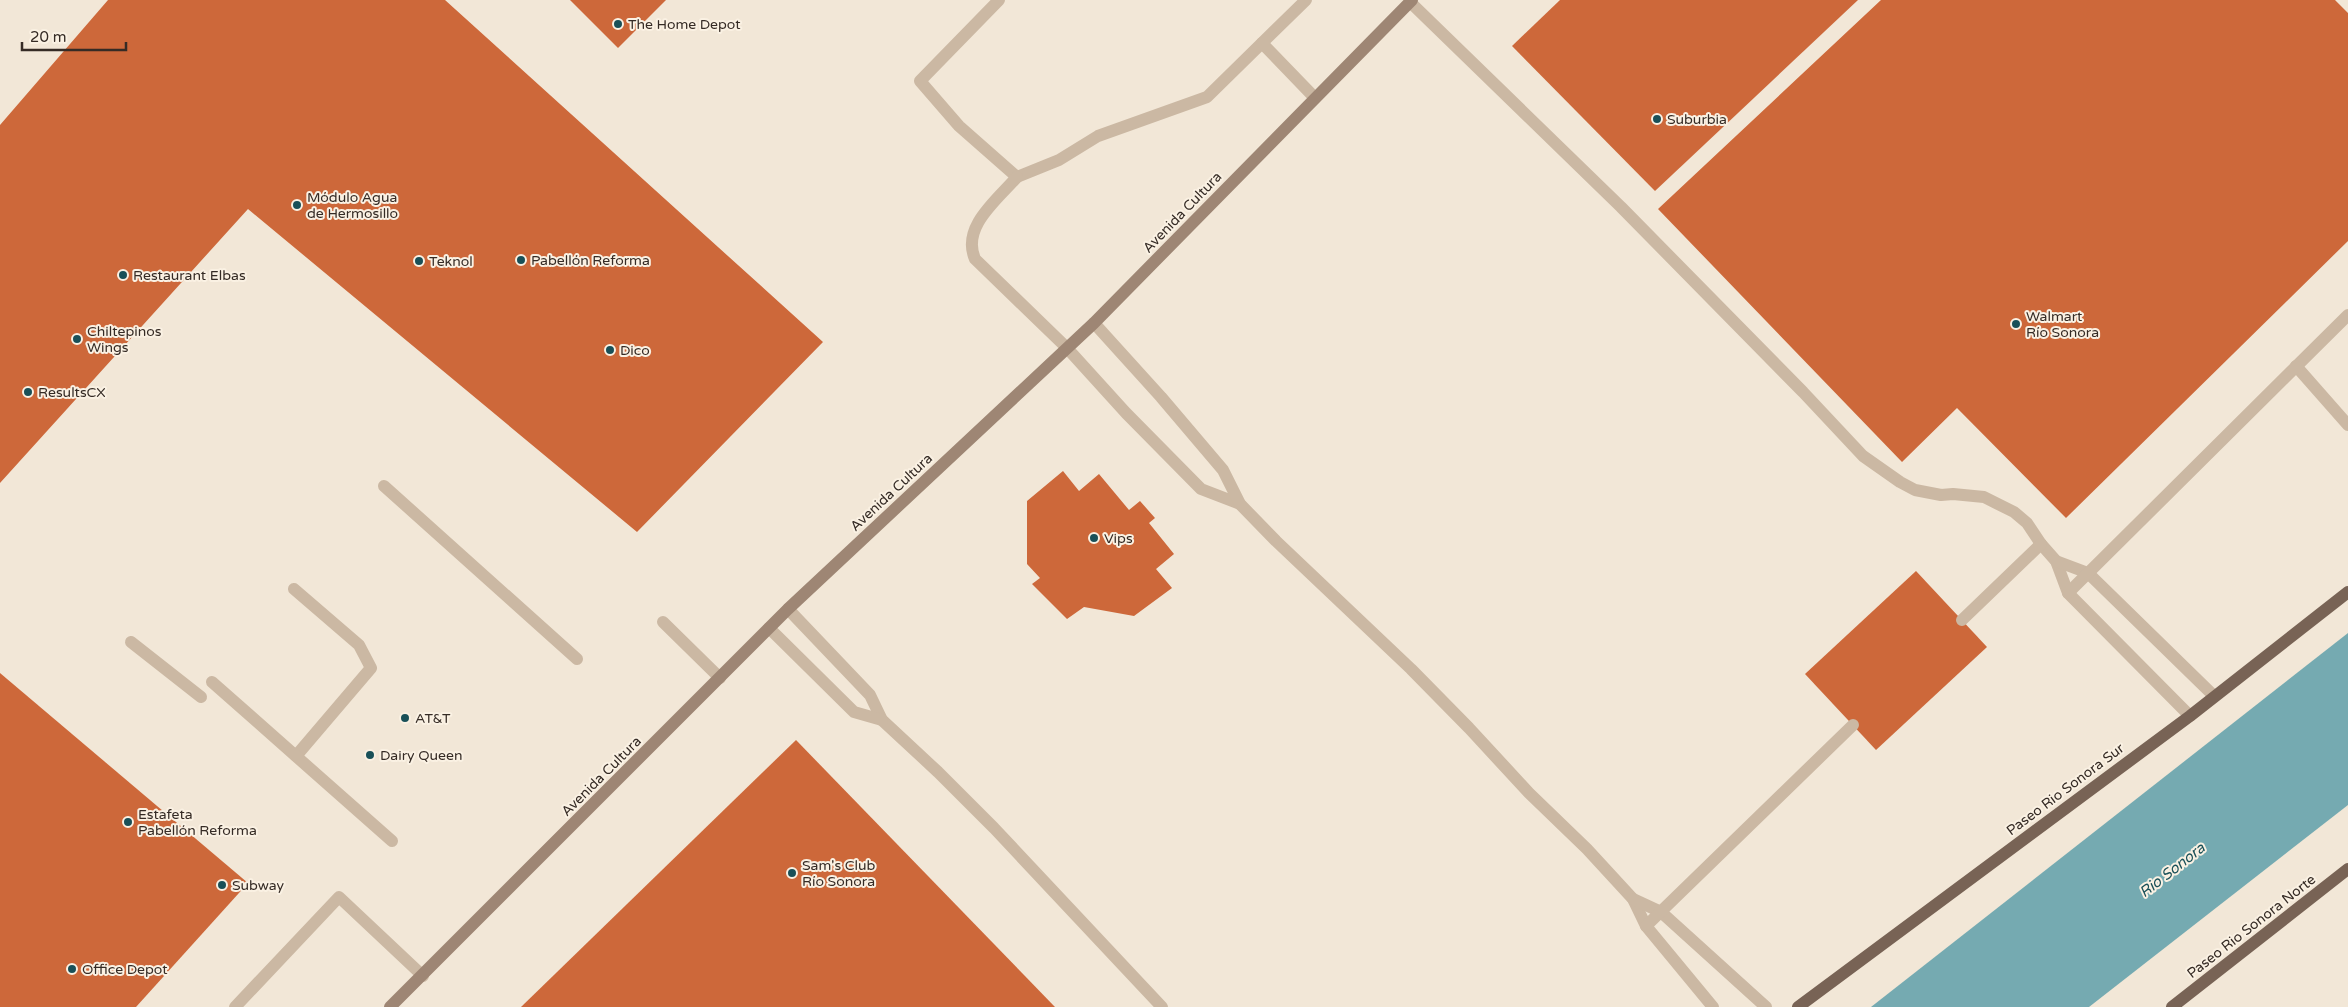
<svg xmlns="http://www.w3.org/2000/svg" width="2348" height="1007" font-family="'Varela Round',sans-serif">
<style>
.water{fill:#75aab1}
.building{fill:#cd683a}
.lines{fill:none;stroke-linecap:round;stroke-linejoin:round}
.lane{stroke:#cbb8a3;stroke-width:12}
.secondary{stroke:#9e8674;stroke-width:12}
.primary{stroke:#786355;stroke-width:12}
.poi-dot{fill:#195058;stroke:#faf1e3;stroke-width:2}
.labels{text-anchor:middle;stroke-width:4;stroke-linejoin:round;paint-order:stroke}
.poi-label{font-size:14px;fill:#352b25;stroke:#faf1e3;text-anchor:start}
.street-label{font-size:14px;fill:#352b25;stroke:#faf1e3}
.water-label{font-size:15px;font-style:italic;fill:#195058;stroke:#faf1e3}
</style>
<rect width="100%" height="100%" fill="#f2e7d7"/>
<!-- water -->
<path class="water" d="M2348,633V805L2089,1007H1871Z"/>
<!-- building -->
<g class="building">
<path d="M108,0H445L823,342L637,532L248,209L0,483V125Z"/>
<path d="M570,0H666L618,48Z"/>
<path d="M1560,0H1858L1655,191L1512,46Z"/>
<path d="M1881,0H2335L2348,13V241L2066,518L1957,408L1902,462L1658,209Z"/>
<path d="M1063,471L1079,491L1099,474L1129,510L1140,501L1155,518L1149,523L1174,554L1156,569L1172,588L1134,616L1084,607L1067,619L1032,584L1040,578L1027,564V501Z"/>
<path d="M1916,571L1987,647L1876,750L1805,674Z"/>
<path d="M0,673L248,883L136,1007H0Z"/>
<path d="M796,740L1055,1007H521Z"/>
</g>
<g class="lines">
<!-- lane -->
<g class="lane">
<path d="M999,0L920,81L959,126L1017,177L1059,160L1098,136L1207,97L1262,43"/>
<path d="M1306,0L1262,43L1315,98"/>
<path d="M1410,2L1621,207L1803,392L1863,456L1900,482L1915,490L1941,495L1953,494L1984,497L2014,512L2027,523L2041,544L2056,561L2068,593L2190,716"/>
<path d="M1017,177C997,200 961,227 975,259L1067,348L1126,413L1201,489L1240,504"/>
<path d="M1094,323L1161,397L1223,470L1240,504L1276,541L1411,669L1469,728L1529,793L1587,849L1633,899L1646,926L1713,1007"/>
<path d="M2296,366L2348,425"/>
<path d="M384,486L577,659"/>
<path d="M2056,561L2088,573L2214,696"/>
<path d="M294,589L359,645L371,668L296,756"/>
<path d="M2068,593L2348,315"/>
<path d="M788,609L870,695L882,720L938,772L994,828L1162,1007"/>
<path d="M1962,620L2041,544"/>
<path d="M663,622L720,678"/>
<path d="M769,628L854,712L882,720"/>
<path d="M131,642L201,697"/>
<path d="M212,682L392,841"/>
<path d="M1633,899L1661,912L1766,1007"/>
<path d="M1646,926L1853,725"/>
<path d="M235,1007L339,897L423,976"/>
</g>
<!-- secondary -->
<path class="secondary" d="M390,1007L788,609L1094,323L1412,0"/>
<!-- primary -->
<g class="primary">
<path d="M1798,1007L2190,716L2348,592"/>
<path d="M2172,1007L2348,869"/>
</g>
</g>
<!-- markers -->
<g class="poi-dot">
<circle cx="618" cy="24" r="5"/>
<circle cx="1657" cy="119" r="5"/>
<circle cx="297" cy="205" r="5"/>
<circle cx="521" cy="260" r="5"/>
<circle cx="419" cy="261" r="5"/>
<circle cx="123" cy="275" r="5"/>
<circle cx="2016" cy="324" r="5"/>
<circle cx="77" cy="339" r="5"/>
<circle cx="610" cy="350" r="5"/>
<circle cx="28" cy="392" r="5"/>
<circle cx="1094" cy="538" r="5"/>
<circle cx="405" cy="718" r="5"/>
<circle cx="370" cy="755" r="5"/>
<circle cx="128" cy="822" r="5"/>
<circle cx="792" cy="873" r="5"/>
<circle cx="222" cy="885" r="5"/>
<circle cx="72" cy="969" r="5"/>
</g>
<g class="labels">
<!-- poi labels -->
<g class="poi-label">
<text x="628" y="29">The Home Depot</text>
<text x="1667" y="124">Suburbia</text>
<text x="307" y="202">Módulo Agua<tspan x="307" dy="16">de Hermosillo</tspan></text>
<text x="531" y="265">Pabellón Reforma</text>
<text x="429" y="266">Teknol</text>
<text x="133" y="280">Restaurant Elbas</text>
<text x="2026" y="321">Walmart<tspan x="2026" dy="16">Río Sonora</tspan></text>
<text x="87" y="336">Chiltepinos<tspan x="87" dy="16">Wings</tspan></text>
<text x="620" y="355">Dico</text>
<text x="38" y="397">ResultsCX</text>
<text x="1104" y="543">Vips</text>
<text x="415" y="723">AT&amp;T</text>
<text x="380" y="760">Dairy Queen</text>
<text x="138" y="819">Estafeta<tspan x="138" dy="16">Pabellón Reforma</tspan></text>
<text x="802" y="870">Sam's Club<tspan x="802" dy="16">Río Sonora</tspan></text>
<text x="232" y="890">Subway</text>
<text x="82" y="974">Office Depot</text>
</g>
<!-- street labels -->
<g class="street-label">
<text transform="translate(1182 212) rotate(-46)" y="5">Avenida Cultura</text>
<text transform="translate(891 492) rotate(-43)" y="5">Avenida Cultura</text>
<text transform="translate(601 776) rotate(-45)" y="5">Avenida Cultura</text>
<text transform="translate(2065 789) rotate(-37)" y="5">Paseo Rio Sonora Sur</text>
<text transform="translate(2251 926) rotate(-38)" y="5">Paseo Rio Sonora Norte</text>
</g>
<!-- water labels -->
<g class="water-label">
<text transform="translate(2172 870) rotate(-38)" y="5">Rio Sonora</text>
</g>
</g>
<!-- scale -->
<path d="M22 42v8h104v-8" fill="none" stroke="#352b25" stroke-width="2.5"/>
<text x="30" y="42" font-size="15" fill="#352b25" stroke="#faf1e3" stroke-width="4" paint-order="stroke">20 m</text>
</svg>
